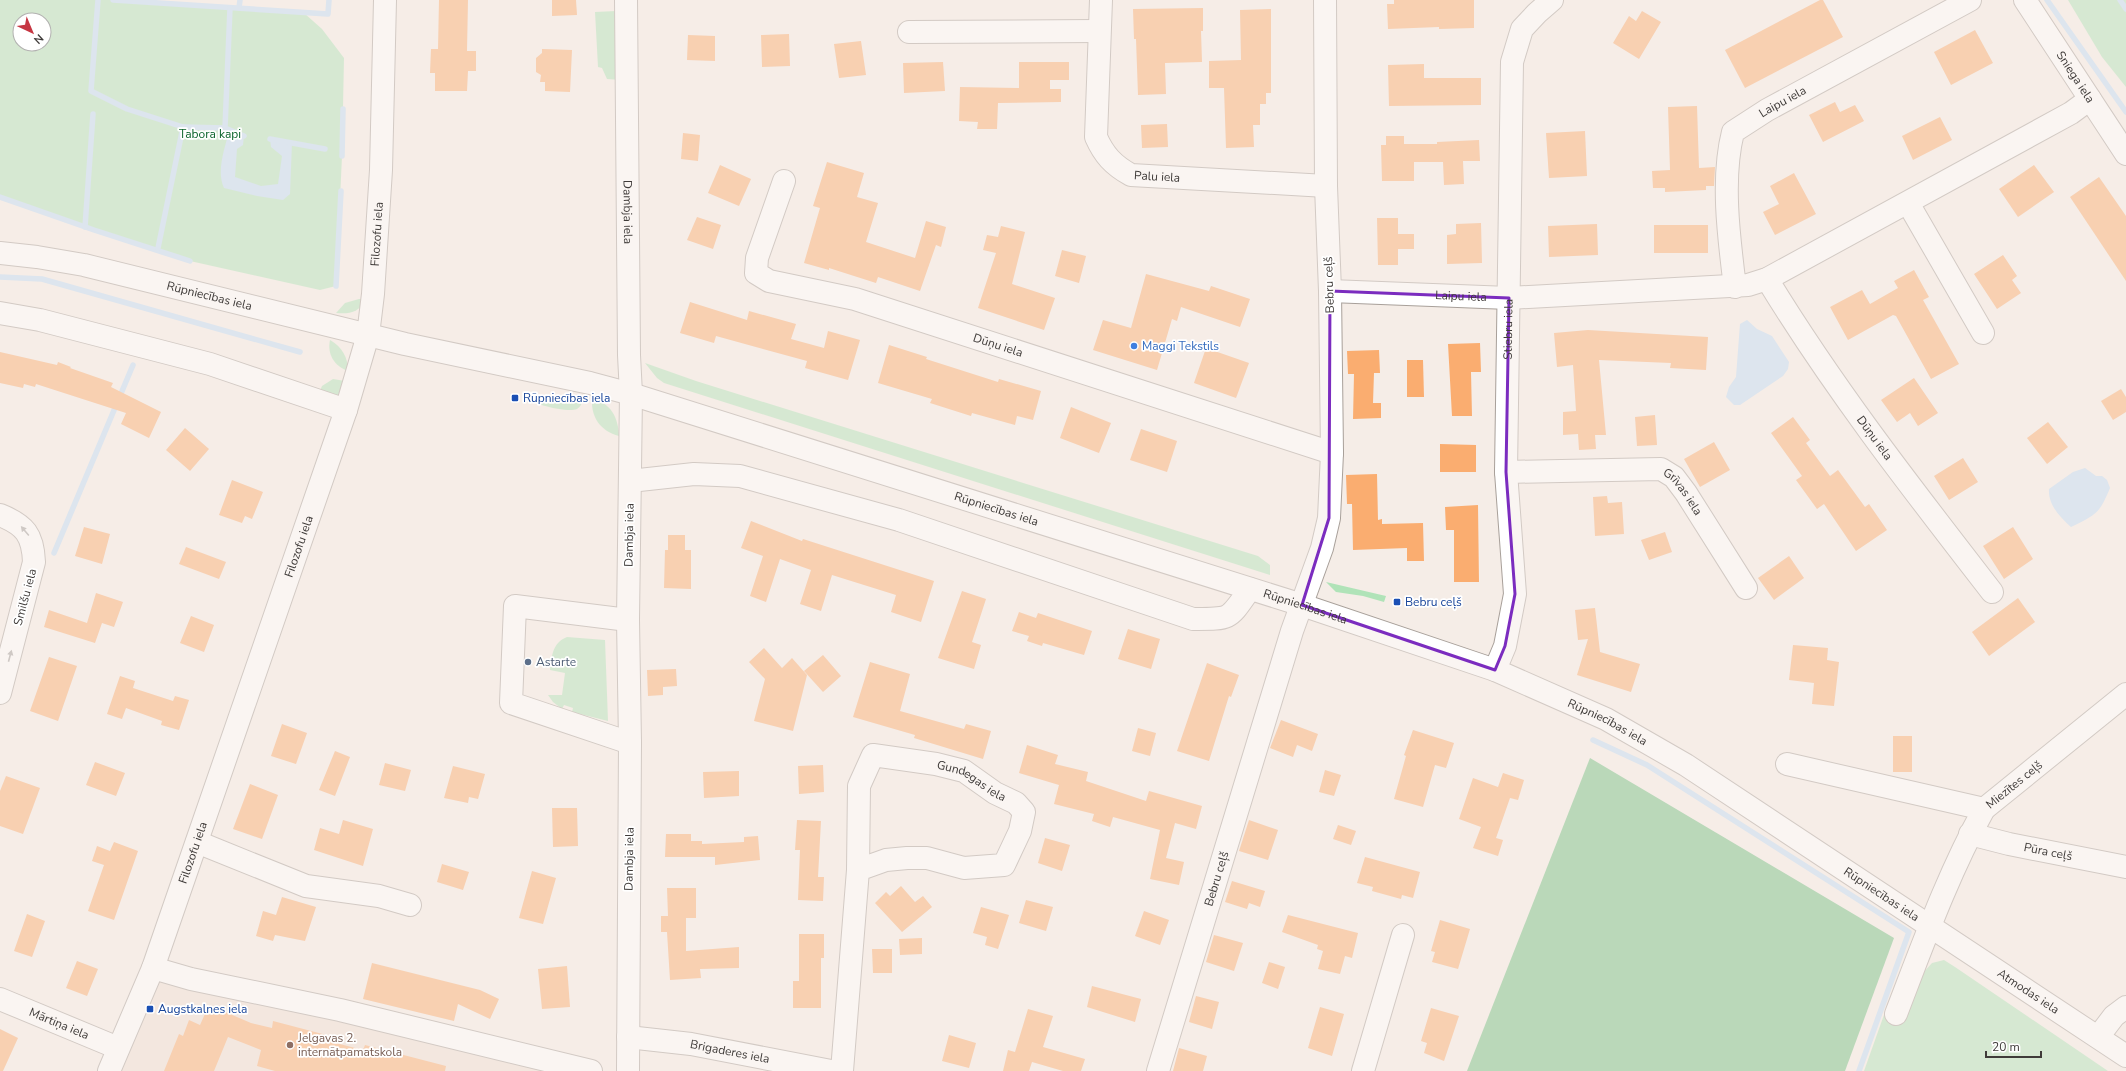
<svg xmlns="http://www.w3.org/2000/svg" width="2126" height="1071" font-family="'Nunito Sans',sans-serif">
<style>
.built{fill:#efe0d5}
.green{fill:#b0e3b8;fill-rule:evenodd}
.forest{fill:#71be80}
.water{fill:#bedbf5}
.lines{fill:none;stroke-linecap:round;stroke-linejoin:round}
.stream{stroke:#bedbf5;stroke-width:5.5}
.building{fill:#faad70}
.minor-casing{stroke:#a8a09a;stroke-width:24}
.major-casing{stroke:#a8a09a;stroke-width:24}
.minor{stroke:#fff;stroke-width:22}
.major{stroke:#fff;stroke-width:22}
.oneway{fill:#9f9d9c}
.marked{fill:none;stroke:#7b2cbf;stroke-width:3;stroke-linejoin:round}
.shop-dot{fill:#3f7fe0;stroke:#fff;stroke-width:1.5}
.transit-dot{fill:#1a4fb4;stroke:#fff;stroke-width:1.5}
.service-dot{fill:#5c6f8a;stroke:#fff;stroke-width:1.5}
.education-dot{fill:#8d6e63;stroke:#fff;stroke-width:1.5}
.labels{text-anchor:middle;stroke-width:3.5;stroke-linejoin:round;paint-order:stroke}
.street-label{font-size:12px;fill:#3f3b39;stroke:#fff}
.park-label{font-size:12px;fill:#096229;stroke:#fff}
.shop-label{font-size:12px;fill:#366cbe;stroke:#fff;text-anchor:start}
.transit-label{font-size:12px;fill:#164399;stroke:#fff;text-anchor:start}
.service-label{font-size:12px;fill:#4e5e75;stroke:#fff;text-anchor:start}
.education-label{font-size:12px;fill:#785e54;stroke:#fff;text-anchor:start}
</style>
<rect width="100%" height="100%" fill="#f5ede7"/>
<!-- built -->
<path class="built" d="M160,978L561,1071H119Z"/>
<!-- green -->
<g class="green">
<path d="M0,0H121L304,13L322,29L344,58L342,156L336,286L320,290L190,261L94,230L0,197ZM20,20H44V44H20Z"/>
<path d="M2068,0H2126V87L2102,57Z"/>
<path d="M616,11L621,80L607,79L602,68L598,67L595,12Z"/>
<path d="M359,299H365C360,313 349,314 336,313L345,303Z"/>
<path d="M330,340C342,347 348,357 348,371C334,366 327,354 330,340Z"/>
<path d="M645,363L696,381L1258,556L1270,565V575L664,383L657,378Z"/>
<path d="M333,379L345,381L338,395L333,398L319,393L322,386Z"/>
<path d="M523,394L539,397L571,395L582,398C582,402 582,406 577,409C567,413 532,404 524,397Z"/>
<path d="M592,399C611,403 618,417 619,436C600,431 591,417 592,399Z"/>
<path d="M1326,582L1386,596L1384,602L1363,596L1336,592Z"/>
<path d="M567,637L605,640L608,721L572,712L573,708L564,705L562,709L553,702L548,695H562L565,673L550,670C552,656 552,643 567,637Z"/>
<path d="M1944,960L1955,967L2108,1071H1864L1885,1012L1904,1017L1922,974L1932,963Z"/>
</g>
<!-- forest -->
<path class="forest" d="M1590,758L1894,938L1845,1071H1467Z"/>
<!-- water -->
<g class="water">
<path d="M229,131L244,136L243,145L237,149L235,177L261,186L278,184L282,156L271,147L270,139L292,143L290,194L283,200L257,196L224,188C216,171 225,148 229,131Z"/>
<path d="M1747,320L1757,329L1772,336L1789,362L1788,369L1783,376L1740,405H1734L1726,397L1729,387L1736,377L1740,324Z"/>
<path d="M2085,468L2096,476H2102L2107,480L2110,488C2099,514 2097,514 2071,527C2060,517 2048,505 2049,489L2073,472Z"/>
</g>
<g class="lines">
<!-- stream -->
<g class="stream">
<path d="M98,0L91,91L127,109L183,127L225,128L244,136"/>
<path d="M113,0L328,14L329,0"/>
<path d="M2047,0L2126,112"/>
<path d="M2120,0L2126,9"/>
<path d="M239,8L240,0"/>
<path d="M225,128L230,8"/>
<path d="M270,139L325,149"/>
<path d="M342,156L343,109"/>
<path d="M0,197L94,230L190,261"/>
<path d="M85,227L93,114"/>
<path d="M158,248L183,127"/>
<path d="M0,277L42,279L300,352"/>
<path d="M336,286L341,191"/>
<path d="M54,553L133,365"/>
<path d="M1593,740L1647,765L1909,932L1859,1071"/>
</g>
</g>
<!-- building -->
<g class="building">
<path d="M439,0H468L467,51H476V71H468L467,91H435V73H430L431,49H438Z"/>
<path d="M552,0H576L577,15L552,16Z"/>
<path d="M1394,0H1474V28L1439,29V27L1388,29L1387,4H1394Z"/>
<path d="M1820,0H1823L1843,37L1745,88L1725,50Z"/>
<path d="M1203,8V31H1201L1202,62L1165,63L1166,94L1138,95L1136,39H1134L1133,9Z"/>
<path d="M1271,9V93H1266V104H1260V125H1253L1254,147L1226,148L1224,88H1209V61L1241,60L1240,10Z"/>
<path d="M1642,11L1661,22L1639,59L1613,43L1629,16L1636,21Z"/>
<path d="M1975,30L1993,63L1951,85L1934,52Z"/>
<path d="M789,34L790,66L762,67L761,35Z"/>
<path d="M688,35L715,36V61L687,60Z"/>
<path d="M861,41L866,75L839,78L834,44Z"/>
<path d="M542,49L572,50L570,92L545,91V82H540L541,75L536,72V58L542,53Z"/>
<path d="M943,62L945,91L904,93L903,63Z"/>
<path d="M1019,62H1069V80H1050V89H1061V102L998,103L997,129H977L978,122L959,121L960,87L1019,88Z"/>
<path d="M1424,64V78H1481V105L1389,106L1388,65Z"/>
<path d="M1835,102L1840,112L1855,105L1864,121L1823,142L1809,115Z"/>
<path d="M1697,106L1699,168L1715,167L1714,186H1706V190L1665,192V188H1653L1652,171L1670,170L1668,107Z"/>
<path d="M1940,117L1952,140L1913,160L1902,136Z"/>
<path d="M1167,124L1168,147L1142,148L1141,125Z"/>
<path d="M1585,131L1587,176L1549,178L1546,133Z"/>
<path d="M683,133L700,135L698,161L681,159Z"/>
<path d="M1386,136H1404V144H1437V142L1479,140L1480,161H1463L1464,184L1444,185L1443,162H1414V181H1382L1381,145H1386Z"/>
<path d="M827,162L864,173L857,197L878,203L866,242L915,258L926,221L946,227L941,247L936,245L920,291L878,277L876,283L829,268V270L804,263L820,208L813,206Z"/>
<path d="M720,165L751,179L739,206L708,193Z"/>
<path d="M2034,165L2054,192L2018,217L1999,189Z"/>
<path d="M1794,173L1816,214L1775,235L1763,212L1779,204L1770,186Z"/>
<path d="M2099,177L2126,216V281L2070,197Z"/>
<path d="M697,217L721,225L713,249L687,240Z"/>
<path d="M1377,218H1398V234H1414V249H1398V265H1378Z"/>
<path d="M1481,223L1482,263L1447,264V235L1456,234V224Z"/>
<path d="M1597,224L1598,255L1549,257L1548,226Z"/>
<rect x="1654" y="225" width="54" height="28"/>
<path d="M1001,226L1025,232L1012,284L1055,298L1044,330L978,308L996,253L983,250L987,235L998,237Z"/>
<path d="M1062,250L1086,256L1079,283L1055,276Z"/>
<path d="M2003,255L2017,276L2012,280L2021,293L1997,309L1974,274Z"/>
<path d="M1914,270L1929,297L1923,300L1959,364L1931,379L1896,316L1893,315L1848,340L1830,307L1862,290L1870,304L1898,288L1894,281Z"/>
<path d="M1146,274L1209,291L1211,286L1250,299L1240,327L1181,307L1177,321L1172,319L1157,370L1093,350L1103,320L1131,328Z"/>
<path d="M690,302L747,320L749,311L796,324L791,339L824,348L828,331L860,340L848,380L805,368L807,361L716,336L714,343L680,333Z"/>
<path d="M1588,330L1708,337L1706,370L1670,368L1671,363L1599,360L1606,435H1595L1596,449L1579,450L1578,434L1563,435V412L1576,411L1573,365L1557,367L1554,333Z"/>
<path d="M1480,343L1481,372H1471L1472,416H1452L1448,344Z"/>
<path d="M889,345L927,357L926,359L998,382L999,379L1041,391L1033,420L1017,416L1015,425L972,413L971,416L930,403L932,399L878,383Z"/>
<path d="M1206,348L1249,363L1236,398L1194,383Z"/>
<path d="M1379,350L1380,373H1374L1373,403H1381V418L1353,419L1354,374H1348L1347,351Z"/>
<path d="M0,352L57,365L58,362L71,367L70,368L113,383L111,387L161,412L149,438L121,424L126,413L36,384L35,387L24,384L23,388L0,383Z"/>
<path d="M1407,360H1423L1424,397H1407Z"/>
<path d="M1914,378L1938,413L1918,426L1910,413L1897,422L1881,400Z"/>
<path d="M2121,389L2126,397V412L2113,420L2101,401Z"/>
<path d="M1071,407L1111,423L1099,453L1060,438Z"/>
<path d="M1655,415L1657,445L1637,446L1635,417Z"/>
<path d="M1793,417L1810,440L1806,443L1830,476L1838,470L1865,507L1869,504L1887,530L1856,551L1824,504L1817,509L1796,480L1802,476L1771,433Z"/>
<path d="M2048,422L2068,447L2047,464L2027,438Z"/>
<path d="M185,428L209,449L190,471L166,450Z"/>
<path d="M1141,429L1177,441L1167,472L1130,460Z"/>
<path d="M1714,442L1730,470L1700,487L1684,459Z"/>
<path d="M1440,444L1476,445V472H1440Z"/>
<path d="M1963,458L1978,482L1949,500L1934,476Z"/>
<path d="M1377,474L1378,520L1382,519V524L1423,523L1424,561H1407V548L1353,550L1352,504H1347L1346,475Z"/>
<path d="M232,480L263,492L252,519L245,516L242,523L219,515Z"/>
<path d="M1607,496L1608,503L1622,502L1624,534L1595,536L1593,497Z"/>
<path d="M1478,505L1479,582H1454V530H1446L1445,507Z"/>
<path d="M751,521L802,541L803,539L934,581L921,622L891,612L896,595L832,575L821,611L800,604L811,570L780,559L766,602L750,596L763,556L741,548Z"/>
<path d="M84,527L110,534L102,564L75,556Z"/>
<path d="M2013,527L2033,559L2004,579L1983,546Z"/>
<path d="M1665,532L1672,552L1649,560L1641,540Z"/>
<path d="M668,535H685V550H691V589L664,588L665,550H668Z"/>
<path d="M186,547L226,562L219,579L179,564Z"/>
<path d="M1789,556L1804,578L1774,600L1758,578Z"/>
<path d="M962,591L986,599L972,642L981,645L974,669L938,658Z"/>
<path d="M96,593L123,602L114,627L102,623L95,643L44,627L49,610L87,623Z"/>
<path d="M2018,598L2035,622L1989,656L1972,632Z"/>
<path d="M1595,608L1600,652L1640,664L1631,692L1577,675L1588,639L1578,640L1575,610Z"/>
<path d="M1019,612L1036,618L1038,613L1092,631L1084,655L1043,643L1042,646L1027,641L1029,636L1012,631Z"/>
<path d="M191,616L214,625L204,652L180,643Z"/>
<path d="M1128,629L1160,639L1151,669L1118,659Z"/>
<path d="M1793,645L1828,648L1827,660L1839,662L1834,706L1812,704L1814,683L1789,680Z"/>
<path d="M764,648L782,668L792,658L807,675L793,731L754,721L765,679L749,662Z"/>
<path d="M823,655L841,676L823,692L804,671Z"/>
<path d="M49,657L77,666L58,721L30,711Z"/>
<path d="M870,662L910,674L900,711L964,729L966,724L991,731L983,759L914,738L915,735L853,717Z"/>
<path d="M1207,663L1239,675L1231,697L1229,696L1209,761L1177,751Z"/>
<path d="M676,669L677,686L663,687V695L648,696L647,670Z"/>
<path d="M120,676L135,681L133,688L173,701L175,696L189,700L179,730L161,725L162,721L126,708L122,719L107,714Z"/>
<path d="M1281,720L1318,734L1312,751L1297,745L1293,757L1270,748Z"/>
<path d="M282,724L307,733L296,764L271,756Z"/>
<path d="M1138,728L1156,733L1150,756L1132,751Z"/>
<path d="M1413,730L1454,743L1446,768L1435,765L1423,807L1394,799L1406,756L1404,755Z"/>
<rect x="1893" y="736" width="19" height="36"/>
<path d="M1027,745L1058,755L1055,764L1088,772L1086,781L1146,801L1149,791L1202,806L1196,829L1175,823L1166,858L1184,862L1179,885L1150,879L1160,830L1113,817L1110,827L1092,821L1094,814L1054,804L1059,785L1019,773Z"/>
<path d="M335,751L350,757L335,796L319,790Z"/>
<path d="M95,762L125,773L116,796L86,785Z"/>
<path d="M385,763L411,770L405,791L379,785Z"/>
<path d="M823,765L824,792L799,794L798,766Z"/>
<path d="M453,766L485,774L478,799L469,797L468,803L444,798Z"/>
<path d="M1325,770L1341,775L1334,796L1319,792Z"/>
<path d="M739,771V796L704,798L703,772Z"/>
<path d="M1503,773L1524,780L1518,800L1510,798L1496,838L1503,840L1498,856L1473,848L1481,827L1459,819L1473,778L1498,787Z"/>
<path d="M6,776L40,788L23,834L0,826V791Z"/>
<path d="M250,784L278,795L262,839L233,829Z"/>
<path d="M552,808H577L578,846L553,847Z"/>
<path d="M343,820L373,829L363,866L314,850L320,828L339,834Z"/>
<path d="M797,820L821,821L818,877H824L823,901L798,900L800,850H795Z"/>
<path d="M1249,820L1278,830L1268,860L1239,851Z"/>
<path d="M1338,825L1356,831L1351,845L1333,839Z"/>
<path d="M666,834H691V841H702V844L744,842V837L758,836L760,860L715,865V857H665Z"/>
<path d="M1045,838L1070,845L1062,871L1038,863Z"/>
<path d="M114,842L138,851L114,920L88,911L104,865L92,861L97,846L110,851Z"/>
<path d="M1365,857L1420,872L1413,898L1402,895L1401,899L1372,891L1373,887L1357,883Z"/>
<path d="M442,864L469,872L463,890L437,882Z"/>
<path d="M532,871L556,878L543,924L519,918Z"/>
<path d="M1232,881L1265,891L1260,907L1249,903L1247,909L1225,902Z"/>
<path d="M901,886L915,902L923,896L932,907L902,932L875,903L886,892L890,896Z"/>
<path d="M667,888H696V918H686V951L739,947V968L700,969L701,978L670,980L667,932H661V916H668Z"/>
<path d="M282,897L316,907L305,941L275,935L273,941L256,936L263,911L276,915Z"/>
<path d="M1026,900L1053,907L1046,931L1019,923Z"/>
<path d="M981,907L1009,915L998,949L985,945L987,937L973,933Z"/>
<path d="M1144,911L1169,920L1160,945L1135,936Z"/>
<path d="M27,914L45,921L32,957L14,951Z"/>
<path d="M1288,915L1358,933L1352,958L1345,956L1340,974L1318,969L1323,951L1317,949L1318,945L1282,932Z"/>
<path d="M1440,920L1470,929L1458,969L1432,962L1435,952L1431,951Z"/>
<path d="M799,934H824V958H821V1008H793V981H799Z"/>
<path d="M1214,935L1243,943L1234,971L1206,962Z"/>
<path d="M922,938V954L900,955L899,939Z"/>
<path d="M872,949H892V973H873Z"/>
<path d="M77,961L98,969L87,996L66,988Z"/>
<path d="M1269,962L1285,967L1278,989L1262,983Z"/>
<path d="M372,963L480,990L499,999L490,1019L458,1004L454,1021L363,999Z"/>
<path d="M567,966L570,1007L542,1009L538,969Z"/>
<path d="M1092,986L1141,999L1135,1022L1087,1007Z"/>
<path d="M1196,996L1219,1002L1212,1029L1189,1022Z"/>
<path d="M209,1005L251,1023L272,1028L273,1021L334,1037L332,1042L363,1050L365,1045L446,1066L445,1071H275L257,1066L261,1050L228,1037L214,1071H164L179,1034L183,1036L189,1020L200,1025Z"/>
<path d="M1320,1007L1344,1014L1332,1056L1308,1048Z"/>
<path d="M1431,1008L1459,1016L1444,1061L1424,1053L1427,1043L1421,1041Z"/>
<path d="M1028,1009L1053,1016L1043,1047L1085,1059L1081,1071H1063L1032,1062L1029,1071H1003L1008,1050L1015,1052Z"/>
<path d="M0,1029L18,1038L3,1071H0Z"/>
<path d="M949,1035L976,1043L969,1068L942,1061Z"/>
<path d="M1179,1048L1207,1056L1203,1071H1173Z"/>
</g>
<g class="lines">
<defs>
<g id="minor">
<path id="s1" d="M626,0L629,355L631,394L628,620L630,743L628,1071"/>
<path id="s2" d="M1101,0L1096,137C1104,155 1113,165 1131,175L1326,186"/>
<path id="s3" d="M2025,0L2126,154"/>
<path d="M909,32L1099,31"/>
<path id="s4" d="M784,181L757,258L756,273L769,281L855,299L1332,453"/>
<path d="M1908,203L1983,333"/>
<path id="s5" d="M1767,279C1834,389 1913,490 1992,592"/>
<path id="s6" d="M1735,287C1729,239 1721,179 1733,132L1767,110L1970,0"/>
<path id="s7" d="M1330,291L1509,298L1748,285L1767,279L2071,113L2090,99"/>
<path d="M0,313L40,320L210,364L346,410"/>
<path id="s8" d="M1506,472L1661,469L1674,477L1686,493L1746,588"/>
<path d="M630,481L694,474L740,476L899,520L1193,619C1232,619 1228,620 1250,589"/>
<path d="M0,515C25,525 33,535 34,562L0,693"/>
<path d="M628,620L515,606L511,703L630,743"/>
<path id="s9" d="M1495,670L1505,646L1515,594L1506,472L1512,62L1522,29L1537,13L1552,0"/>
<path d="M1787,764L1984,809"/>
<path id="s10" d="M1970,834L2009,844L2126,867"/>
<path d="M197,842L306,886L379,896L410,905"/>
<path d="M153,968L191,979L340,1010L591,1071"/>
<path id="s11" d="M0,999L118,1048"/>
<path id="s12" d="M1896,1014C1923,944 1948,874 1984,809L2126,694"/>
<path id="s13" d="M628,1037L691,1044L831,1071"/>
<path d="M2098,1037L2114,1016L2126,1007"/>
<path id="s14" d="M109,1071L153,968L346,410L368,335L373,294L381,170L385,0"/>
<path id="s15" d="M842,1071L858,870L859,786L873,755L936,764L964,771L995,793L1016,803L1024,812L1020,831L1004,865L964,868L927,858H907L886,860L858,870"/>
<path id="s16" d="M1158,1071L1292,631L1322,548L1329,518L1332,453L1330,291L1326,186L1325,0"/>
<path d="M1363,1071L1403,935"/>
</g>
<g id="major">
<path id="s17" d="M0,253L37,257L84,265L405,344L590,383L631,394L1302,605L1495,670L1606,719L1686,765L2126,1056"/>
</g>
</defs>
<!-- minor casing -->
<use href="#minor" class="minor-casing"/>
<!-- major casing -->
<use href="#major" class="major-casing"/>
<!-- minor -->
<use href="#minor" class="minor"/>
<!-- major -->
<use href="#major" class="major"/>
</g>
<!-- one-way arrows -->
<defs><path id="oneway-solid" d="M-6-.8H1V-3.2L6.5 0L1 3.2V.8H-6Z"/></defs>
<g class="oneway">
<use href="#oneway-solid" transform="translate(25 531) rotate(-130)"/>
<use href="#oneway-solid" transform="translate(10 656) rotate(-75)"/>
</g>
<!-- marked area -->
<path d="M0 0H2126V1071H0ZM1330,291L1509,298L1506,472L1515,594L1505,646L1495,670L1302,605L1329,518Z" fill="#f5ede7" fill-opacity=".55" fill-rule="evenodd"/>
<path class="marked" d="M1330,291L1509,298L1506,472L1515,594L1505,646L1495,670L1302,605L1329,518Z"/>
<!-- markers -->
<circle class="shop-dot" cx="1134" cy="346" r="4"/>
<g class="transit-dot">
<rect x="511" y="394" width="8" height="8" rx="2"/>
<rect x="1393" y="598" width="8" height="8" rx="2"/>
<rect x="146" y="1005" width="8" height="8" rx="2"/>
</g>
<circle class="service-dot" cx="528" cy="662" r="4"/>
<circle class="education-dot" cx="290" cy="1045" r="4"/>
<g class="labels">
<!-- street labels -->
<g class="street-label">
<text dy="4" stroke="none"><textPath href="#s3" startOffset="92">Sniega iela</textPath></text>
<text dy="4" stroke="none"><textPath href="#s6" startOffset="214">Laipu iela</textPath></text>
<text dy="4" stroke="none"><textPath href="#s2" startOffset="216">Palu iela</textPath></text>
<text dy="4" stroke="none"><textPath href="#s1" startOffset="212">Dambja iela</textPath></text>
<text dy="4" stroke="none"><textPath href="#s14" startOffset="882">Filozofu iela</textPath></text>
<text transform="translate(1329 285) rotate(-92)" y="4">Bebru ceļš</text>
<text dy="4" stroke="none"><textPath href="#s7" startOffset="131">Laipu iela</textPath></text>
<text dy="4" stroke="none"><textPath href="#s17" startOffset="214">Rūpniecības iela</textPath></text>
<text dy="4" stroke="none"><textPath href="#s9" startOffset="344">Stiebru iela</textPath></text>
<text dy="4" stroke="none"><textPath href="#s4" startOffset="350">Dūņu iela</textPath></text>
<text dy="4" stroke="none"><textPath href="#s5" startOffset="192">Dūņu iela</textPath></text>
<text dy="4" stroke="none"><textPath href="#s8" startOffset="187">Grīvas iela</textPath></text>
<text dy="4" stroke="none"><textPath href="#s17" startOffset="1030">Rūpniecības iela</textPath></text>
<text transform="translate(629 535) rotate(-89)" y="4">Dambja iela</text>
<text dy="4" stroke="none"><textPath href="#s14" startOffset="558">Filozofu iela</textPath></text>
<text transform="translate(25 597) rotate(-75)" y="4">Smilšu iela</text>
<text dy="4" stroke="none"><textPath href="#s17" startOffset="1354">Rūpniecības iela</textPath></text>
<text dy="4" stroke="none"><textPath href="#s17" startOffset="1678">Rūpniecības iela</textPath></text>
<text dy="4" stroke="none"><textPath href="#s15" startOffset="423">Gundegas iela</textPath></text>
<text dy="4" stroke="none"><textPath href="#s12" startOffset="262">Miezītes ceļš</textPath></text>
<text dy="4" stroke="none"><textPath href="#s10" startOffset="80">Pūra ceļš</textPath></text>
<text dy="4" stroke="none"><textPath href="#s14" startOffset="234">Filozofu iela</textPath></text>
<text transform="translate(629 859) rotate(-89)" y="4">Dambja iela</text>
<text dy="4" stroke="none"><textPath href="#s16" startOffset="201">Bebru ceļš</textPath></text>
<text dy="4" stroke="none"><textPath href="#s17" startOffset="2002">Rūpniecības iela</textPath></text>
<text dy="4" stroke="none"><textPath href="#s17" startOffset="2178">Atmodas iela</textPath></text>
<text dy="4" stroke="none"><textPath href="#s11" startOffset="64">Mārtiņa iela</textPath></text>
<text dy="4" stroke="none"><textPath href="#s13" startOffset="103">Brigaderes iela</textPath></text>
</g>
<!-- park labels -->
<g class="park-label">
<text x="210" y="138">Tabora kapi</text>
</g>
<!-- shop labels -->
<g class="shop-label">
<text x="1142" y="350">Maggi Tekstils</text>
</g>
<!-- transit labels -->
<g class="transit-label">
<text x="523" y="402">Rūpniecības iela</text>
<text x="1405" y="606">Bebru ceļš</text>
<text x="158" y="1013">Augstkalnes iela</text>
</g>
<!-- service labels -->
<g class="service-label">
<text x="536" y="666">Astarte</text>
</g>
<!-- education labels -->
<g class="education-label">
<text x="298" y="1042">Jelgavas 2.<tspan x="298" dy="14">internātpamatskola</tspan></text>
</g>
</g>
<!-- north arrow -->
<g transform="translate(32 32) rotate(136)"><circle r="19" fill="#ffffff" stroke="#b2b1b0"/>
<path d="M0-3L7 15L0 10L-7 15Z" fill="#c63642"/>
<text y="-6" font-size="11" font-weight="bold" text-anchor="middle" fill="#3f3b39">N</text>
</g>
<!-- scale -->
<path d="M1986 1051v6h55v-6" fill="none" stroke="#3f3b39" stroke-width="2"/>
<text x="1992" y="1051" font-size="12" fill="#3f3b39" stroke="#ffffff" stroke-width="3" paint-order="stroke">20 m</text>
</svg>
